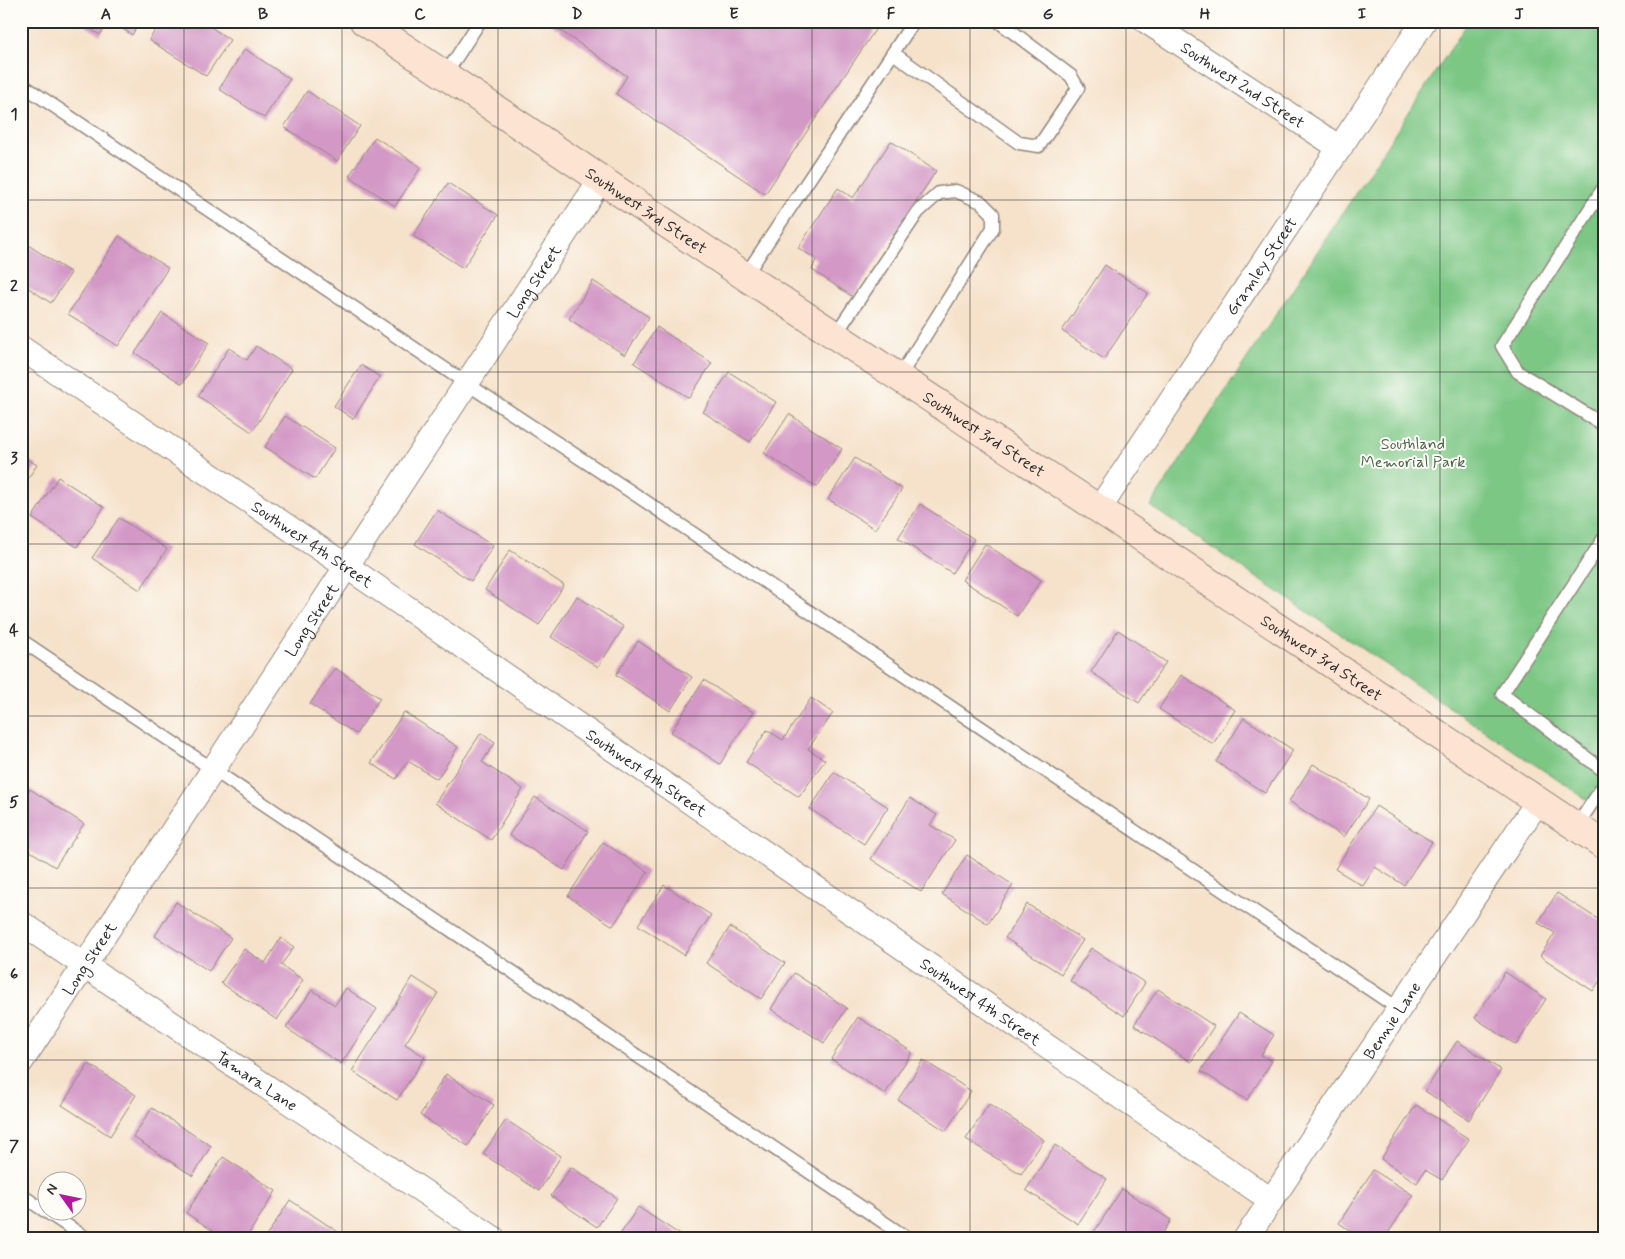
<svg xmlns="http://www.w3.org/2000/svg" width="1625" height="1259" font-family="Mynerve,sans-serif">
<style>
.green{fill:#7dc785;stroke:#547958}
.building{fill:#d398c6}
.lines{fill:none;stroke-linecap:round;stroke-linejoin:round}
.lane-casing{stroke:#90867b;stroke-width:15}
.street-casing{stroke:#90867b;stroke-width:26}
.secondary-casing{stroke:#90867b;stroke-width:30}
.lane{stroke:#fff;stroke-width:12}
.street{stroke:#fff;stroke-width:24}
.secondary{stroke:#fde3d1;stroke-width:28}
.grid{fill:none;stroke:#2b2b2b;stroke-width:1;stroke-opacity:0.55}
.labels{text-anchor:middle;stroke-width:4;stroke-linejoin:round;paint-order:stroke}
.street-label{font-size:16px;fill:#2b2b2b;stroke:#fdfcf7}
.park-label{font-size:16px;fill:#48624a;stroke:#fdfcf7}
.neatline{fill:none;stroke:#2b2b2b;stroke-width:2}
.grid-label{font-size:16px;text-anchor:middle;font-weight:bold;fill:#2b2b2b}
</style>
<rect width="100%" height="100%" fill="#fdfcf7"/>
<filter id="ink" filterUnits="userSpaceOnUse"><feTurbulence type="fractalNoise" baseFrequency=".02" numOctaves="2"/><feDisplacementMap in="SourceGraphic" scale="10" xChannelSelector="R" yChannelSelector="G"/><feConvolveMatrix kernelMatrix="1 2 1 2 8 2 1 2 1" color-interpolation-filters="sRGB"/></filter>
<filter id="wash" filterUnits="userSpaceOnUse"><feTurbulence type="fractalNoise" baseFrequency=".0096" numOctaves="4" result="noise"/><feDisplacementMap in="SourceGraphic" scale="20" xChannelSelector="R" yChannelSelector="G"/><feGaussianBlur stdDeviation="1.12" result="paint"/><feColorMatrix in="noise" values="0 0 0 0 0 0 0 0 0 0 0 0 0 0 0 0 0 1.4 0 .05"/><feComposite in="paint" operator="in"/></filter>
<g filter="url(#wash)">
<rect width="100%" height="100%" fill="#f6e2cb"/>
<!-- green -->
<path class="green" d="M1469,21H1604V811L1150,506Z"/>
<g id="blocks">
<!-- building -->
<g class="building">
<path d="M78,21H109L100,35Z"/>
<path d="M111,21H140L132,35Z"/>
<path d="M161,21H202L230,40L206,76L149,40Z"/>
<path d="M546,21H881L765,194L616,94L627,76Z"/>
<path d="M245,49L290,79L264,118L219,89Z"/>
<path d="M307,91L360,126L337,161L284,127Z"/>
<path d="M375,137L421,167L395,206L349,176Z"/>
<path d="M891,141L936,171L853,297L812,270L816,259L798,248L838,188L853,198Z"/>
<path d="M448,183L498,215L463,268L413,236Z"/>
<path d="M119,236L168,268L118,346L68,314Z"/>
<path d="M25,243L71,273L51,303L21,283V248Z"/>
<path d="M1105,265L1148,293L1104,359L1062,331Z"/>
<path d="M593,281L649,317L625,355L569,319Z"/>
<path d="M162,313L209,343L182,384L135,353Z"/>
<path d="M657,327L712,363L689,398L634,363Z"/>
<path d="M256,346L292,369L252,432L198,396L229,348L247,360Z"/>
<path d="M361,365L380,377L353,419L334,406Z"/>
<path d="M729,372L776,402L750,442L703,412Z"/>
<path d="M789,414L842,449L817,487L764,453Z"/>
<path d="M285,416L335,448L315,479L265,447Z"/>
<path d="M21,455L37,465L21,489Z"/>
<path d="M855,458L902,489L875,529L828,499Z"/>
<path d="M58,477L104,507L77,547L32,518Z"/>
<path d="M920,504L974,539L952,573L898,538Z"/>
<path d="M437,510L493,546L471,581L415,544Z"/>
<path d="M119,518L167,549L140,590L92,558Z"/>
<path d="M985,544L1041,580L1017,616L962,580Z"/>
<path d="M510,550L564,585L539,625L485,590Z"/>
<path d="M577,596L624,627L598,667L551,637Z"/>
<path d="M1118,630L1166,662L1139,703L1091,672Z"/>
<path d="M638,641L692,677L670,711L616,675Z"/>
<path d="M335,668L380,698L356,734L310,704Z"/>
<path d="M1181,675L1235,710L1213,744L1159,709Z"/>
<path d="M704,680L753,712L720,764L671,732Z"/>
<path d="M811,698L833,713L808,749L825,760L799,797L746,762L767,730L783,740Z"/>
<path d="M404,712L458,747L437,779L408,761L396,779L371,763Z"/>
<path d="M1244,718L1293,750L1265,793L1216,762Z"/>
<path d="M481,733L495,743L482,762L523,789L491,840L435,803Z"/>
<path d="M1313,764L1369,799L1344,837L1289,801Z"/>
<path d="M834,772L888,807L864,844L810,809Z"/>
<path d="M30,789L84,824L55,867L21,845V802Z"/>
<path d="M535,797L588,831L564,870L509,835Z"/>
<path d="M910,798L937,815L930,825L955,840L921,892L871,859Z"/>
<path d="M1376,806L1432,842L1404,885L1375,867L1363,886L1335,869Z"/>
<path d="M603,842L648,872L613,926L568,896Z"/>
<path d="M967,855L1013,885L988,924L942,894Z"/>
<path d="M664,885L711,915L684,955L638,925Z"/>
<path d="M1557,893L1604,923V974L1593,991L1540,956L1555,933L1538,923Z"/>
<path d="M176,902L231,938L209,971L155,936Z"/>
<path d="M1027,904L1083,940L1061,974L1005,938Z"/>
<path d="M730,927L785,963L761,999L706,963Z"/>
<path d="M281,938L294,947L281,965L303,980L277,1020L221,983L244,949L265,963Z"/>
<path d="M1091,948L1145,983L1124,1016L1070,981Z"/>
<path d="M1505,972L1546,999L1516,1045L1475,1018Z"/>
<path d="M794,973L847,1008L824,1043L771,1009Z"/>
<path d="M413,977L438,993L405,1044L425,1057L397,1100L352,1071Z"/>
<path d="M346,988L377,1009L341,1064L286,1028L312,990L335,1005Z"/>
<path d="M1158,989L1214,1026L1191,1062L1134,1025Z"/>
<path d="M1239,1013L1274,1035L1261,1055L1272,1061L1247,1100L1201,1071Z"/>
<path d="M858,1017L912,1052L885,1094L831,1059Z"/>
<path d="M1457,1041L1501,1070L1469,1120L1425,1091Z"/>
<path d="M923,1060L971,1091L946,1131L898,1100Z"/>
<path d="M89,1064L136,1095L110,1136L62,1105Z"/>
<path d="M446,1074L494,1105L468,1146L420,1115Z"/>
<path d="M989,1104L1044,1140L1021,1174L966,1139Z"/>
<path d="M1416,1105L1469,1139L1442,1180L1425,1170L1417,1183L1381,1159Z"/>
<path d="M152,1108L211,1146L193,1176L133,1137Z"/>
<path d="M506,1120L561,1156L539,1191L483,1154Z"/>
<path d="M1055,1145L1107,1179L1078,1224L1026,1190Z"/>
<path d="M223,1157L276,1191L246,1238H224L186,1213Z"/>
<path d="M571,1167L617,1198L597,1227L551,1196Z"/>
<path d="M1373,1170L1413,1195L1385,1238H1361L1339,1223Z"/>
<path d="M1122,1189L1171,1220L1160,1238H1090Z"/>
<path d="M290,1200L347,1238H265Z"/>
<path d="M638,1207L685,1238H618Z"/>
</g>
</g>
</g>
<g filter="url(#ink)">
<use href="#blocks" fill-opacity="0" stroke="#90867b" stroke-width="1"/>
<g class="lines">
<defs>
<g id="lane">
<path d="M893,53L1019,143L1039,146L1078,88L1071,76L998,21"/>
<path d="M445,75L480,21"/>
<path d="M21,84L466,383L639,497L1399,1009"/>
<path d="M1604,187L1502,346L1518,372L1604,425"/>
<path d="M745,276L914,21"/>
<path d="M835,335L918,212L939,193L956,191L981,202L993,214V228L899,377"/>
<path d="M1604,538L1502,694L1604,771"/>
<path d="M21,640L907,1238"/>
<path d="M1576,827L1604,785"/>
<path d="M21,1195L86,1238"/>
</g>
<g id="street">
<path id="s1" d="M1146,21L1340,148"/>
<path id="s2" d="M21,348L346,566L1271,1200"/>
<path id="s3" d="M1099,509L1424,21"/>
<path id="s4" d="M21,923L493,1238"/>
<path id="s5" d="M21,1062L601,179"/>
<path id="s6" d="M1246,1238L1538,801"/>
</g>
<g id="secondary">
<path id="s7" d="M364,21L745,276L1099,509L1604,845"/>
</g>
</defs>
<!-- lane casing -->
<use href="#lane" class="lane-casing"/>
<!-- street casing -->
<use href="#street" class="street-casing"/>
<!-- secondary casing -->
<use href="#secondary" class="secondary-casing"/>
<!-- lane -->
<use href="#lane" class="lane"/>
<!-- street -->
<use href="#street" class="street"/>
<!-- secondary -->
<use href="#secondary" class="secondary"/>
</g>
</g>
<!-- grid -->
<path class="grid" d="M184,21V1238M342,21V1238M498,21V1238M656,21V1238M812,21V1238M970,21V1238M1126,21V1238M1284,21V1238M1440,21V1238M21,200H1604M21,372H1604M21,544H1604M21,716H1604M21,888H1604M21,1060H1604"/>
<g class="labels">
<!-- street labels -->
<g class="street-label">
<text dy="6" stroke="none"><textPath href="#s1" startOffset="116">Southwest 2nd Street</textPath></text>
<text dy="6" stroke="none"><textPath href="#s7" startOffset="340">Southwest 3rd Street</textPath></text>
<text dy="6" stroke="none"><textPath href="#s3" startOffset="292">Gramley Street</textPath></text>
<text dy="6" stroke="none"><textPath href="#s5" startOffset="934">Long Street</textPath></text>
<text dy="6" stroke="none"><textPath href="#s7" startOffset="745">Southwest 3rd Street</textPath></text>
<text dy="6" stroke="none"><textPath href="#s2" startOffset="351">Southwest 4th Street</textPath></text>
<text dy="6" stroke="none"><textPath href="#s5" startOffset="529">Long Street</textPath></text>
<text dy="6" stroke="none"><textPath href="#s7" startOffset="1150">Southwest 3rd Street</textPath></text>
<text dy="6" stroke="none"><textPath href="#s2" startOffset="756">Southwest 4th Street</textPath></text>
<text dy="6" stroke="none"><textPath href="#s5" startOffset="124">Long Street</textPath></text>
<text dy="6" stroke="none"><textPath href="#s2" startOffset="1161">Southwest 4th Street</textPath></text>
<text dy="6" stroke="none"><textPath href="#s6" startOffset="262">Bennie Lane</textPath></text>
<text dy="6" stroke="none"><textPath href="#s4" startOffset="284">Tamara Lane</textPath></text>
</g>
<!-- park labels -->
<g class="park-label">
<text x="1413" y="449">Southland<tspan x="1413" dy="18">Memorial Park</tspan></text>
</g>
</g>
<!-- margin -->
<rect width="1625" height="1259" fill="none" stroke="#fdfcf7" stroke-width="55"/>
<!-- north arrow -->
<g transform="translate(62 1196) rotate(303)"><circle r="24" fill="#fdfcf7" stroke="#a9a8a5"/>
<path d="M0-4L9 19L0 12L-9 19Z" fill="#b5179e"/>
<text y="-8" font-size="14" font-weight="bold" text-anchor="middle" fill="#2b2b2b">N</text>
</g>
<rect x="28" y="28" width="1570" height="1204" class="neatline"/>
<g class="grid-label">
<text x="106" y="19">A</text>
<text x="263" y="19">B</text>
<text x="420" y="19">C</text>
<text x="577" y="19">D</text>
<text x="734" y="19">E</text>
<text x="891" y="19">F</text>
<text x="1048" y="19">G</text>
<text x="1205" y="19">H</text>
<text x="1362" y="19">I</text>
<text x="1519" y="19">J</text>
<text x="14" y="119">1</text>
<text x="14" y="291">2</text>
<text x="14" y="463">3</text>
<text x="14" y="635">4</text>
<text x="14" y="807">5</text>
<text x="14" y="979">6</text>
<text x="14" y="1151">7</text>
</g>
</svg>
